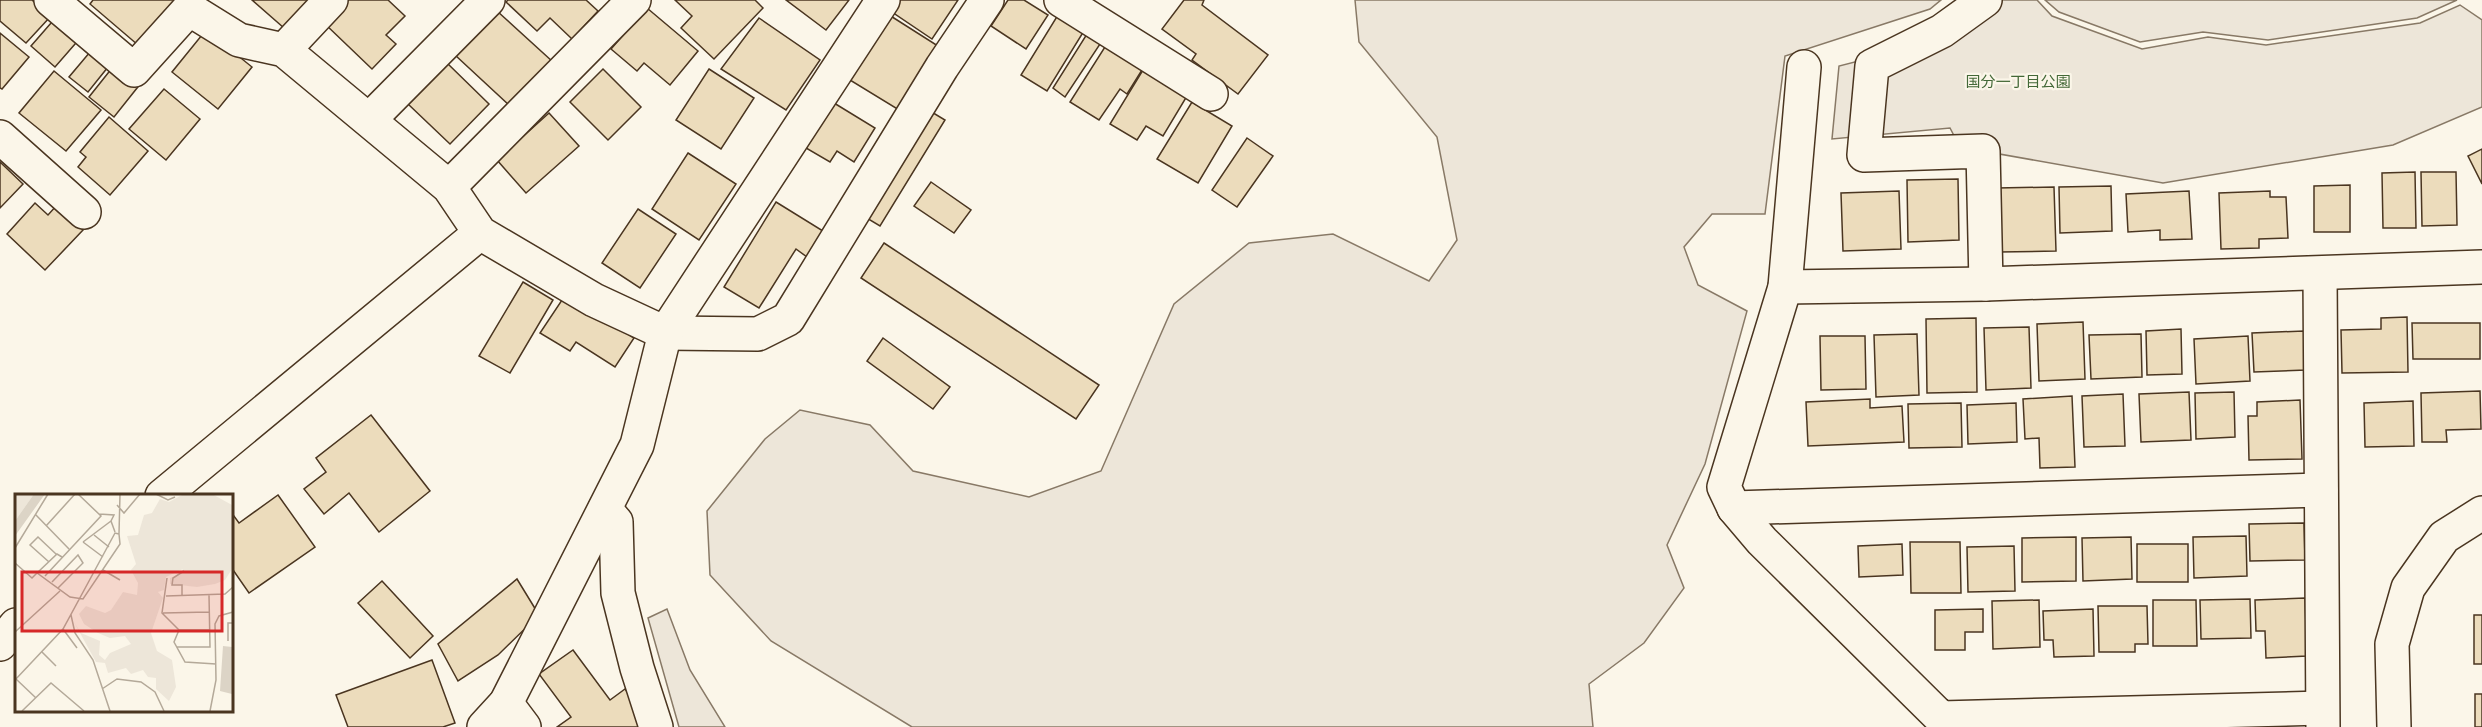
<svg xmlns="http://www.w3.org/2000/svg" width="2482" height="727" font-family="'Public Sans','Noto Sans JP',sans-serif">
<style>
.green{fill:#ede6d9;stroke:#887966;stroke-width:1.5}
.building{fill:#ecdcbc;stroke:#4a3520;stroke-width:1.5}
.lines{fill:none;stroke-linecap:round;stroke-linejoin:round}
.street-casing{stroke:#4a3520;stroke-width:36}
.street{stroke:#fbf6e9;stroke-width:33}
.labels{text-anchor:middle;stroke-width:4.5;stroke-linejoin:round;paint-order:stroke}
.park-label{font-size:15px;fill:#436837;stroke:#fbf6e9}
.inset-road{fill:none;stroke:#b4a999;stroke-width:1.5}
.view{fill:#d62828;fill-opacity:0.15;stroke:#d62828;stroke-width:3}
.inset-edge{fill:none;stroke:#4a3520;stroke-width:3}
</style>
<rect width="100%" height="100%" fill="#fbf6e9"/>
<!-- green -->
<g class="green">
<path d="M1355,0H1941L1930,9L1785,56L1765,214H1712L1684,247L1698,285L1747,311L1705,464L1667,545L1684,588L1644,643L1589,684L1593,727H912L771,641L710,575L707,511L765,439L800,410L870,425L913,471L1029,497L1101,471L1174,304L1249,243L1333,234L1429,281L1457,240L1437,137L1359,42Z"/>
<path d="M2000,0H2037L2052,16L2142,49L2208,37L2266,45L2420,23L2460,5L2482,20V107L2393,145L2163,183L1960,147L1950,128L1832,139L1839,66L1948,38Z"/>
<path d="M2045,0H2457L2417,18L2268,40L2203,32L2140,42L2059,12Z"/>
<path d="M667,609L690,670L725,727H679L648,618Z"/>
</g>
<!-- building -->
<g class="building">
<path d="M0,0H32L50,17L26,43L0,21Z"/>
<path d="M93,0H186L145,51L90,4Z"/>
<path d="M252,0H323L292,35Z"/>
<path d="M345,0H388L405,16L386,35L396,44L372,69L324,23Z"/>
<path d="M508,0H586L598,11L572,39L550,18L537,31L506,2Z"/>
<path d="M675,0H755L763,8L714,59L681,28L692,16Z"/>
<path d="M786,0H849L826,30Z"/>
<path d="M900,0H958L932,39L892,12Z"/>
<path d="M1008,0H1024L1048,15L1026,49L991,26Z"/>
<path d="M1184,0H1204L1202,5L1268,55L1238,94L1192,60L1196,54L1162,29Z"/>
<path d="M647,8L698,51L670,85L644,63L637,71L611,49Z"/>
<path d="M1061,10L1087,26L1047,91L1021,75Z"/>
<path d="M497,11L553,62L511,107L455,55Z"/>
<path d="M886,13L938,46L899,110L845,77Z"/>
<path d="M58,15L82,36L55,67L31,46Z"/>
<path d="M759,18L820,60L786,110L721,69Z"/>
<path d="M1092,26L1106,35L1065,97L1053,88Z"/>
<path d="M206,30L252,67L218,109L172,72Z"/>
<path d="M0,33L29,57L2,89L0,88Z"/>
<path d="M1110,39L1147,62L1127,94L1120,89L1099,120L1070,102Z"/>
<path d="M90,52L108,67L88,92L69,77Z"/>
<path d="M116,63L141,83L114,117L89,97Z"/>
<path d="M447,63L489,104L450,144L408,104Z"/>
<path d="M1146,65L1190,91L1163,136L1146,126L1137,140L1110,124Z"/>
<path d="M603,69L641,107L608,140L570,102Z"/>
<path d="M709,69L754,98L721,149L676,120Z"/>
<path d="M54,71L101,110L66,151L19,113Z"/>
<path d="M164,89L200,119L166,160L129,129Z"/>
<path d="M1192,102L1232,126L1198,183L1157,159Z"/>
<path d="M834,103L875,128L854,162L837,151L830,162L806,148Z"/>
<path d="M930,111L945,120L880,226L865,217Z"/>
<path d="M549,113L579,146L526,193L497,160Z"/>
<path d="M109,117L148,151L110,195L78,167L86,157L80,152Z"/>
<path d="M1247,138L1273,156L1237,207L1212,190Z"/>
<path d="M2482,149V184L2468,156Z"/>
<path d="M688,153L736,184L699,240L652,209Z"/>
<path d="M0,162L23,184L0,208Z"/>
<path d="M2415,172L2416,228H2383L2382,173Z"/>
<path d="M2421,172H2456L2457,225L2422,226Z"/>
<path d="M1958,179L1959,240L1908,242L1907,180Z"/>
<path d="M931,182L971,210L954,233L914,206Z"/>
<path d="M2350,185V232H2314V186Z"/>
<path d="M2111,186L2112,231L2060,233L2059,187Z"/>
<path d="M2054,187L2056,251L1999,252L1997,188Z"/>
<path d="M1899,191L1901,249L1843,251L1841,193Z"/>
<path d="M2189,191L2192,239L2160,240V230L2128,232L2126,194Z"/>
<path d="M2270,191V197H2286L2288,238L2259,239V248L2221,249L2219,193Z"/>
<path d="M776,202L823,231L807,257L796,249L759,308L724,287Z"/>
<path d="M35,203L48,215L57,205L83,230L45,270L7,234Z"/>
<path d="M638,209L676,234L640,288L602,263Z"/>
<path d="M884,243L1099,385L1076,419L861,278Z"/>
<path d="M523,282L553,300L510,373L479,356Z"/>
<path d="M566,294L634,338L615,367L576,342L570,351L540,333Z"/>
<path d="M2407,317L2408,372L2342,373L2341,330L2381,329V318Z"/>
<path d="M1976,318L1977,392L1927,393L1926,319Z"/>
<path d="M2083,322L2085,379L2039,381L2037,324Z"/>
<path d="M2412,323H2480V359H2413Z"/>
<path d="M2029,327L2031,388L1986,390L1984,328Z"/>
<path d="M2181,329L2182,374L2147,375L2146,331Z"/>
<path d="M2304,331L2306,370L2254,372L2252,333Z"/>
<path d="M1917,334L1919,395L1876,397L1874,335Z"/>
<path d="M2141,334L2142,377L2091,379L2089,335Z"/>
<path d="M1820,336H1865L1866,389L1821,390Z"/>
<path d="M2248,336L2250,381L2196,384L2194,339Z"/>
<path d="M883,338L950,387L933,409L867,361Z"/>
<path d="M2480,391L2481,429L2446,430L2447,442H2422L2421,393Z"/>
<path d="M2189,392L2191,440L2141,442L2139,394Z"/>
<path d="M2234,392L2235,437L2196,439L2195,393Z"/>
<path d="M2123,394L2125,446L2084,447L2082,396Z"/>
<path d="M2072,396L2075,467L2040,468L2039,438L2025,439L2023,399Z"/>
<path d="M1870,399V408L1902,406L1904,442L1808,446L1806,402Z"/>
<path d="M2300,400L2302,459L2249,460L2248,416H2257V402Z"/>
<path d="M2413,401L2414,446L2365,447L2364,403Z"/>
<path d="M1961,403L1962,447L1909,448L1908,404Z"/>
<path d="M2016,403L2017,442L1968,444L1967,405Z"/>
<path d="M371,415L430,491L379,532L349,493L324,514L304,489L326,472L316,458Z"/>
<path d="M278,495L315,547L249,593L231,567V512L239,523Z"/>
<path d="M2304,523L2305,560L2250,561L2249,524Z"/>
<path d="M2246,536L2247,576L2194,578L2193,537Z"/>
<path d="M2076,537V581L2022,582V538Z"/>
<path d="M2131,537L2132,579L2083,581L2082,538Z"/>
<path d="M1910,542H1960L1961,593H1911Z"/>
<path d="M1902,544L1903,575L1859,577L1858,546Z"/>
<rect x="2137" y="544" width="51" height="38"/>
<path d="M2014,546L2015,591L1968,592L1967,547Z"/>
<path d="M517,579L539,615L498,655L458,681L438,644Z"/>
<path d="M382,581L433,636L410,658L358,603Z"/>
<path d="M2305,598L2307,656L2266,658L2265,631H2256L2255,600Z"/>
<path d="M2250,599L2251,638L2201,639L2200,600Z"/>
<path d="M2039,600L2040,647L1993,649L1992,601Z"/>
<path d="M2153,600H2196L2197,646H2153Z"/>
<path d="M2098,606H2147L2148,644H2135V652H2099Z"/>
<path d="M1983,609V632H1965V650H1935V610Z"/>
<path d="M2093,609L2094,656L2054,657L2053,640H2044L2043,611Z"/>
<rect x="2474" y="615" width="8" height="49"/>
<path d="M573,650L610,700L625,689L654,727H557L571,717L539,674Z"/>
<path d="M432,660L455,723L443,727H348L336,695Z"/>
<rect x="2475" y="694" width="7" height="33"/>
</g>
<g class="lines">
<defs>
<g id="street">
<path d="M51,0L134,70L189,9L239,40L284,50L449,187L480,233L594,300L665,333L758,334L788,319L942,67L987,0"/>
<path d="M1061,0L1211,94"/>
<path d="M1985,0L1942,31L1872,66L1864,155L1983,151L1986,284"/>
<path d="M284,50L331,0"/>
<path d="M1804,67L1785,287L1724,487L1734,508L1762,541L1941,718L2322,708"/>
<path d="M370,119L488,0"/>
<path d="M0,137L84,212"/>
<path d="M449,187L634,0"/>
<path d="M2320,274L2323,727"/>
<path d="M1785,287L1986,284L2482,267"/>
<path d="M162,496L480,233"/>
<path d="M1734,508L2321,490"/>
<path d="M605,509L616,522L618,593L637,668L656,727"/>
<path d="M0,644L16,625"/>
<path d="M506,703L524,727"/>
<path d="M484,727L506,703L637,445L665,333L883,0"/>
<path d="M2394,727L2392,644L2408,588L2444,537L2482,513"/>
</g>
</defs>
<!-- street casing -->
<use href="#street" class="street-casing"/>
<!-- street -->
<use href="#street" class="street"/>
</g>
<g class="labels">
<!-- park labels -->
<g class="park-label">
<text x="2018" y="87">国分一丁目公園</text>
</g>
</g>
<!-- overview -->
<g transform="translate(15 494)">
<rect width="218" height="218" fill="#fbf6e9"/>
<path d="M2,0H19L0,27V3ZM169,0H197L217,11V75L210,86L200,90L182,93L155,90V84L164,81L168,75L151,83L149,96L143,98L148,104L136,139L142,157L157,166L161,193L154,207L141,195V184L133,183L128,176L116,180L111,174L93,179L90,169L81,168L59,128L66,139L85,147L84,161L90,166L95,159L116,150L110,142L95,144L83,139L69,130L64,120L71,112L90,119L96,116L108,98L122,101L123,89L116,76L121,70L112,42L123,41L129,21L137,19L145,5L154,8Z" fill="#ede6d9"/>
<path d="M19,0H30L0,42V27ZM208,152L217,153V200L205,197Z" fill="#dcd4c6"/>
<path class="inset-road" d="M141,0L153,6L160,3M102,11L109,19L125,0M20,20L54,55M84,20L99,21L96,27L100,38M31,32L60,0M79,41L94,53M68,48L96,27M68,48L88,63M0,54L33,0M34,68L15,51L23,43L41,60M0,69L17,84L22,79L55,103L68,105L105,50L104,40M88,76L105,86M22,79L42,60L47,63M30,82L86,22L63,0M152,84L147,119L164,136H194M37,88L63,61L68,69L43,94M167,101V91H157L158,84L169,77M151,102L210,100L218,93M148,119L194,118M56,121L60,139L78,166L95,217M48,135L62,154M164,136L159,148L170,168L201,170M0,138L45,97M213,147V129H218M162,153H195L194,101M27,158L41,172M1,185L21,204M0,186L48,135L100,39L104,40L105,0M87,195L102,185L126,188L140,198L149,217M7,217L36,189L69,217M195,217L201,186L200,130L204,122L218,118"/>
<path class="view" d="M7,78H207V137H7Z"/>
<rect width="218" height="218" class="inset-edge"/>
</g>
</svg>
